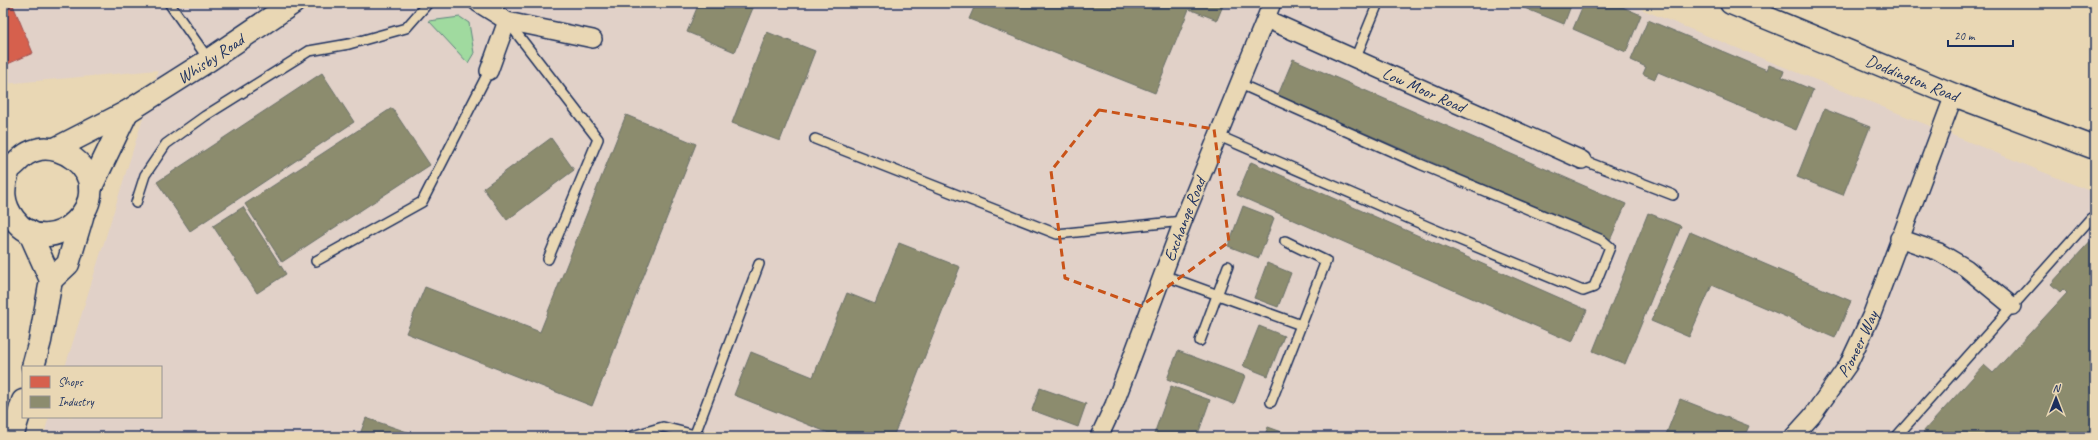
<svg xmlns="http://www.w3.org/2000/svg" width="2098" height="440" font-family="Caveat,sans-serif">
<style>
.built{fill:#e1d1c8}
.green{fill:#a0da9f;stroke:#5e847e}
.shops{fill:#d6604d;stroke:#9e5152}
.industry{fill:#8c8c6e;stroke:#6a7069}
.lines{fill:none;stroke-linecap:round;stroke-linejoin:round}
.service-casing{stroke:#1b2f5e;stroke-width:12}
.minor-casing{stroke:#1b2f5e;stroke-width:20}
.tertiary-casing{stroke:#1b2f5e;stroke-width:25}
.secondary-casing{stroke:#1b2f5e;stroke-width:25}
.service{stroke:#e9d7b4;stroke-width:9}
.minor{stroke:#e9d7b4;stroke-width:17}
.tertiary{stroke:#e9d7b4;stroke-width:22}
.secondary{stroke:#e9d7b4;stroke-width:22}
.marked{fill:none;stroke:#c95318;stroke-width:3;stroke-dasharray:8 5;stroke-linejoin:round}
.labels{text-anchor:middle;stroke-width:4;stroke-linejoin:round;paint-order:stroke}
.street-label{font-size:17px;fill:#1b2f5e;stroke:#e9d7b4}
</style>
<rect width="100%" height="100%" fill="#e9d7b4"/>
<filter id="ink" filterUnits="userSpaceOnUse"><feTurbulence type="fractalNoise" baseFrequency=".025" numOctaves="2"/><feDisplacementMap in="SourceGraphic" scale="8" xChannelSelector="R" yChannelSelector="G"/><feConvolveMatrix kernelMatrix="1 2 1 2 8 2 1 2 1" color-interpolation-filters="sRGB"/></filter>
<g filter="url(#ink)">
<!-- built -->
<path class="built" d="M3,3H1626L2095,193V437H43L49,417H161V367H65L158,70L3,84Z"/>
<!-- green -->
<path class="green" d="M460,17L469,23L474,53L468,63L429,21Z"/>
<!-- shops -->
<path class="shops" d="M3,3H5L7,8L13,5L33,53L3,66Z"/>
<!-- industry -->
<g class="industry">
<path d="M699,3H755L735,52L687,32Z"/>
<path d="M976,3H1224L1217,20L1189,9L1155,93L969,19Z"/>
<path d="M1512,3H1572L1564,24Z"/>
<path d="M1584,3H1613L1641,15L1626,52L1573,29Z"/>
<path d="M1648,20L1767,70L1769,65L1784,71L1782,77L1813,90L1796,130L1658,72L1655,79L1643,74L1646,67L1631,60Z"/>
<path d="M767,32L815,51L780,141L732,123Z"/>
<path d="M1293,59L1626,204L1610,240L1278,95Z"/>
<path d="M322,73L354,122L190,231L157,182Z"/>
<path d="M392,108L430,165L282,262L245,204Z"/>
<path d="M1824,109L1870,127L1843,195L1797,177Z"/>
<path d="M626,115L696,144L592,406L406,333L425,287L540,332Z"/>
<path d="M551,138L574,170L507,220L483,188Z"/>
<path d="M1251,162L1587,310L1572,342L1237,195Z"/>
<path d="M1243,206L1274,218L1259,258L1228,246Z"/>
<path d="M243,207L286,274L257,293L213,226Z"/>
<path d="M1648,213L1681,226L1625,364L1593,351Z"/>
<path d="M1690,232L1851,301L1835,338L1712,285L1689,337L1651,321Z"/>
<path d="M2095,236V437H1929L1923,432L1984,365L1993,373L2067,293L2063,289L2060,292L2051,284Z"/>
<path d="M899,243L960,267L893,437H839L734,395L751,352L813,377L847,293L875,304Z"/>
<path d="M1267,263L1291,273L1278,307L1254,298Z"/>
<path d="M1259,326L1284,336L1268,376L1243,366Z"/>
<path d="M1178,351L1245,376L1234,404L1167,379Z"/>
<path d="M1171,386L1210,400L1197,437H1153Z"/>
<path d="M1040,388L1086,404L1078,427L1032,410Z"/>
<path d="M1680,399L1749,426L1744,437H1665Z"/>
<path d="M366,418L416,435V437H359Z"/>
<path d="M1268,427L1296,437H1264Z"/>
</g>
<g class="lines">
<defs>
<g id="service">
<path d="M169,3L209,60"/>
<path d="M508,22L598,139L548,259"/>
<path d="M1355,59L1378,3"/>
<path d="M1219,136L1431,228L1583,291L1594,287L1610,247L1602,240L1420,164L1240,84"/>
<path d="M815,139L1057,234L1183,221"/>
<path d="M1582,160L1673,195"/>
<path d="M136,203L145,175L166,144L205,116L309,51L349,44L406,28L428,3"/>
<path d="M316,261L422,202L489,71"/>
<path d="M1163,275L1301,325"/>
<path d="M1200,341L1228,266"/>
<path d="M1271,402L1326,261L1285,241"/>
<path d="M695,434L759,264"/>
<path d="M629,437L663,427L703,437"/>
<path d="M1896,437L2091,218L2095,217"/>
</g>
<g id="minor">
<path d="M478,3L507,21L593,39"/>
<path id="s1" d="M1266,19L1582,160"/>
<path d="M489,71L507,21"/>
<path d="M1899,238L1939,252L1966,268L2012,306"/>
<path id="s2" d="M1099,437L1114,405L1183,221L1272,3"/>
<path id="s3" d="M1793,437L1812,416L1848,365L1872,314L1954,95"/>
</g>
<g id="tertiary">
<path id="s4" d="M55,149L127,112L209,60L293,3"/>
<path d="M3,172C18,167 19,153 40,149C52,147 65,152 74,159C123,197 50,267 14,219C2,203 2,188 9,170"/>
<path d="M90,189L127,112"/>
<path d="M29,231L51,280L40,341L33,367"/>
<path d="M51,280L68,264L82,217"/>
<path d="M12,437L23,401"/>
</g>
<g id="secondary">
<path id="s5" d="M1731,3L1954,95L2095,148"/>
</g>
</defs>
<!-- service casing -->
<use href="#service" class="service-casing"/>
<!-- minor casing -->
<use href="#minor" class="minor-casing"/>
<!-- tertiary casing -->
<use href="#tertiary" class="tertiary-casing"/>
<!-- secondary casing -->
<use href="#secondary" class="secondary-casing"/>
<!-- service -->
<use href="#service" class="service"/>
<!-- minor -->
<use href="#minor" class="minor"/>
<!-- tertiary -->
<use href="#tertiary" class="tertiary"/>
<!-- secondary -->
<use href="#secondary" class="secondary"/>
</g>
</g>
<!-- marked area -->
<path class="marked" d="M1099,110L1214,129L1229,242L1141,306L1065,278L1051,171Z"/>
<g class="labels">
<!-- street labels -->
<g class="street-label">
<text dy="6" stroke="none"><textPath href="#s4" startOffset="180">Whisby Road</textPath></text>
<text dy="6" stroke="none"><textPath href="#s5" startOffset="196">Doddington Road</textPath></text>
<text dy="6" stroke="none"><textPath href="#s1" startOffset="173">Low Moor Road</textPath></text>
<text dy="6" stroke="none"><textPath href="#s2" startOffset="234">Exchange Road</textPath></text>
<text dy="6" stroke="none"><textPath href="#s3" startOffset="114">Pioneer Way</textPath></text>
</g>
</g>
<!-- margin -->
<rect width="2098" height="440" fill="none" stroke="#e9d7b4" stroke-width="16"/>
<rect x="8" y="8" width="2082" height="424" fill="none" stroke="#1b2f5e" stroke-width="1.5" filter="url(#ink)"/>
<!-- legend -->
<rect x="22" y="366" width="140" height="52" fill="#e9d7b4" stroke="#979492"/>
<rect x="30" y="376" width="20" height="12" fill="#d6604d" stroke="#979492"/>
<text x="58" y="386" font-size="12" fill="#1b2f5e">Shops</text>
<rect x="30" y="396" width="20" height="12" fill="#8c8c6e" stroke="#979492"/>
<text x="58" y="406" font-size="12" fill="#1b2f5e">Industry</text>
<!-- north arrow -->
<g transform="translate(2056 398)" stroke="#e9d7b4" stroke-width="3" paint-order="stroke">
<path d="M0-3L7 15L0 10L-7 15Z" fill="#1b2f5e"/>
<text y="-6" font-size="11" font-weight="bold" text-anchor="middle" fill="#1b2f5e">N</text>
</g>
<!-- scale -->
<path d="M1948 40v6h65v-6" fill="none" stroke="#1b2f5e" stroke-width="2"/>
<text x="1954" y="40" font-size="12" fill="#1b2f5e" stroke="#e9d7b4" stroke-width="3" paint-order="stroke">20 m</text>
</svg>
